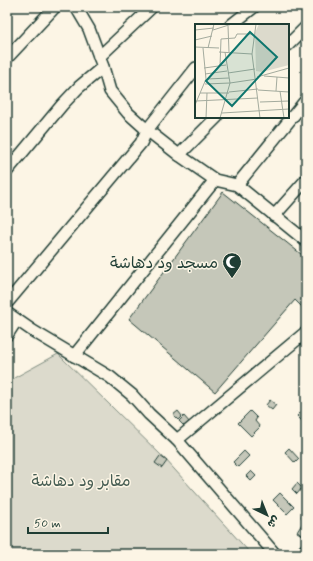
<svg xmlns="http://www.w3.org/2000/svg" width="313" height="561" font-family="Mynerve,'Playpen Sans Arabic',sans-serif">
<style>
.green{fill:#dcdacc;stroke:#7e8c80}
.building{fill:#c5c7b9;stroke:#1f3d34}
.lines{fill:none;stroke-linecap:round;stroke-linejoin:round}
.minor-casing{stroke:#1f3d34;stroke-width:14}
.minor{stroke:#fcf5e5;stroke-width:11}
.labels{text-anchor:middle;stroke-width:3;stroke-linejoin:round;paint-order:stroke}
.poi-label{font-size:16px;fill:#1f3d34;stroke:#fcf5e5;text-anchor:end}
.park-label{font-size:16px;fill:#455c52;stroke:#fcf5e5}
.inset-road{fill:none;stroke:#a4ab9e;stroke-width:1}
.view{fill:#0f766e;fill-opacity:0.15;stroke:#0f766e;stroke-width:2}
.inset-edge{fill:none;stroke:#1f3d34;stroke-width:2}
</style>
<rect width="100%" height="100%" fill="#fcf5e5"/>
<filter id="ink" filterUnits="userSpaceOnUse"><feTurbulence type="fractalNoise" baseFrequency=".025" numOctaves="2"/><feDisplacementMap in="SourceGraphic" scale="8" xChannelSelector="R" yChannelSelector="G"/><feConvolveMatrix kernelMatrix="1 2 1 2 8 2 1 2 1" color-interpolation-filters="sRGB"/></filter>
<g filter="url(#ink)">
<!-- green -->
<path class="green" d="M58,354L165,459L251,554H7V388L14,378Z"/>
<!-- building -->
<g class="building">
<path d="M223,192L306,258V311L295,300L215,392L129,319Z"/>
<path d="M270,400L276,405L272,410L266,405Z"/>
<path d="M306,407V425L297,416Z"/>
<path d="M178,411L182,416L178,420L173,415Z"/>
<path d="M250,411L257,418L255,421L260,427L251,436L238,423Z"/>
<path d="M184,416L190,423L185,427L179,421Z"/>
<path d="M289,448L299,459L295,463L285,452Z"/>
<path d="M244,451L249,456L238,467L233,462Z"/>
<path d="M160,456L167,461L162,468L155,463Z"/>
<path d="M251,471L256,476L251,481L246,476Z"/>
<path d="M297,483L302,488L297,494L292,489Z"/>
<path d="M280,493L294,507L287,514L273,500Z"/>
<path d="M306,511V522L301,517Z"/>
<path d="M302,524L306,527V533L304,536L297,532Z"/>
</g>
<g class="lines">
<defs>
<g id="minor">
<path d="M231,25L254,7"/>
<path d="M288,45L306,27"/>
<path d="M99,57L152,7"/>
<path d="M7,58L55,7"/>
<path d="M196,68L147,130L179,155L215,180L237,185L306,241"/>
<path d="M179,155L217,117"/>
<path d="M7,171L62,105L79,87L103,67"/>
<path d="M237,185L306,100"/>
<path d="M274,216L306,180"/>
<path d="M7,303L141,143L147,130L128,113L110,91L103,67L89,29L76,7"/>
<path d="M7,313L33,331L110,377L132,395L149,414L177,440L275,554"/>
<path d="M7,335L16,321"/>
<path d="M74,356L215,180"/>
<path d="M177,440L306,332"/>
<path d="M301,554L306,549"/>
</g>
</defs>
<!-- minor casing -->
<use href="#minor" class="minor-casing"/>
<!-- minor -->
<use href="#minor" class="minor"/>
</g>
</g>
<!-- icons -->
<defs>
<symbol id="mosque-pin" viewBox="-11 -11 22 30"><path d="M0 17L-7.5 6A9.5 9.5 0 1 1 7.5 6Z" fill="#1f3d34" stroke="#fcf5e5"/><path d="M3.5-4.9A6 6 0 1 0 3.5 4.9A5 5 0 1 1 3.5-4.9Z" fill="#fff"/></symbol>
</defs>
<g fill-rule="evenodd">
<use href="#mosque-pin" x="221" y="251" width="22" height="30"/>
</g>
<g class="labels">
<!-- poi labels -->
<g class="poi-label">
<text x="218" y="268">مسجد ود دهاشة</text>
</g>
<!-- park labels -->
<g class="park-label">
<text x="81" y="486">مقابر ود دهاشة</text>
</g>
</g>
<!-- overview -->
<g transform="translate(195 24)">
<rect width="94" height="94" fill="#fcf5e5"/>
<path d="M64,0H94V41L67,48L61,47L60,9Z" fill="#dcdacc"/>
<path class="inset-road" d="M61,0L57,30L65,94M33,2L34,28M0,6L19,4M18,6L37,0M0,16L17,12M0,23L24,24M13,24L19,0M24,28L57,30M25,42L26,15L40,14L42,10H58M9,44L31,41M33,49L60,45M10,50L32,47M69,52L94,54M62,53L94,44M12,55L34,54M10,60L35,59L30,28M63,66L94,68M81,67L82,53M85,67L89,94M34,68L63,65M5,69H34M1,77L63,74M65,78L94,77M0,81L11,55L8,24M27,89L94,85M11,94L12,69M25,94L35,59L62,55"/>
<path class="view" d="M55,8L82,33L37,82L11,57Z"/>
<rect width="94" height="94" class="inset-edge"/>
</g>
<!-- margin -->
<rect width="313" height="561" fill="none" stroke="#fcf5e5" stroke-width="24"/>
<rect x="12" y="12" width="289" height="537" fill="none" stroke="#1f3d34" stroke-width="1.5" filter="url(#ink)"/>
<!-- north arrow -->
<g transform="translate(267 515) rotate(137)" stroke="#fcf5e5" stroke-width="3" paint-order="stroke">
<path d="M0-3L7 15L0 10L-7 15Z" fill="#1f3d34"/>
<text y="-6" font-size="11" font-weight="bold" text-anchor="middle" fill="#1f3d34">ش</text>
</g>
<!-- scale -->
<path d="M28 527v6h80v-6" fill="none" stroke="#1f3d34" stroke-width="2"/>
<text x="34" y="527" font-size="12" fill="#1f3d34" stroke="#fcf5e5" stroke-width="3" paint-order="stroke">50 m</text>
</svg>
